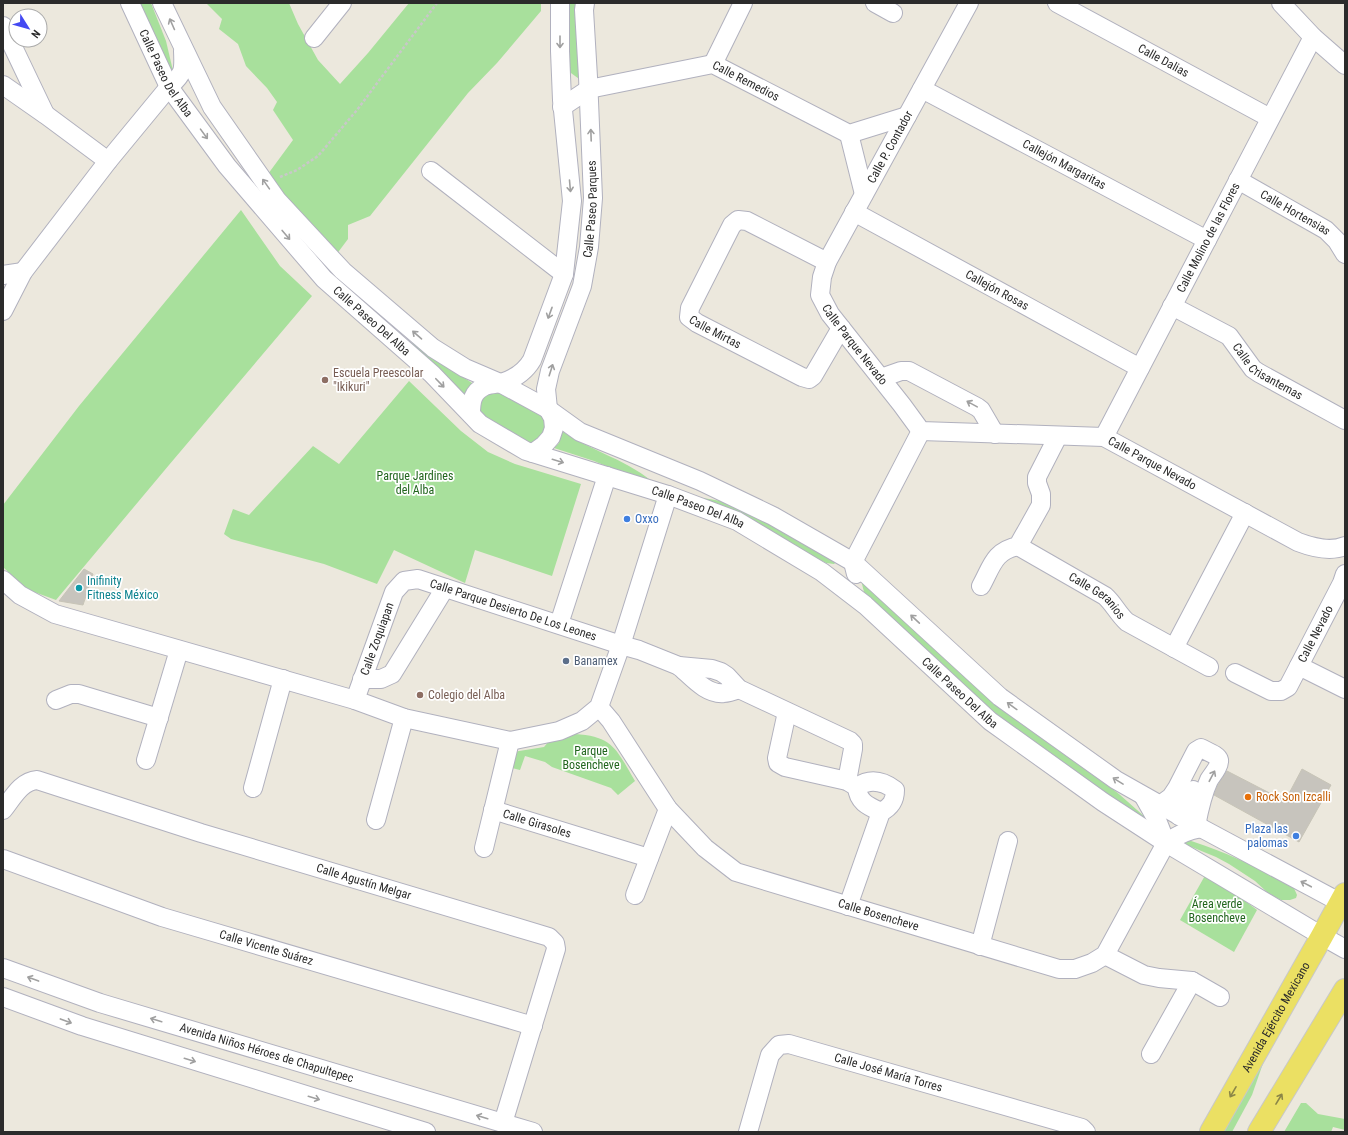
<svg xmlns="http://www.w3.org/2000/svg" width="1348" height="1135" font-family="'Roboto Condensed',sans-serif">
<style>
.green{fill:#a8e09c}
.building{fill:#c7c4bd;stroke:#c7c4b7}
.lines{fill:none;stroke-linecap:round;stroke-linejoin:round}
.minor-casing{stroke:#b1b1be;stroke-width:20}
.major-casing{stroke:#c8c8c8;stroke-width:24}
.path{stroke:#c8c8c8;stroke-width:2.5;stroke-dasharray:3 2;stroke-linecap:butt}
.minor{stroke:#fff;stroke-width:18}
.major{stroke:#ebe063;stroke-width:22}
.oneway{stroke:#a0a0a0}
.oneway2{stroke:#8b8647}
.education-dot{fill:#8d6e63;stroke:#fff;stroke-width:1.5}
.shop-dot{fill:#3f7fe0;stroke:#fff;stroke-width:1.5}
.culture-dot{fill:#0f9aa8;stroke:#fff;stroke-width:1.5}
.service-dot{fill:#5c6f8a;stroke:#fff;stroke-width:1.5}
.food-dot{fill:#e8710a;stroke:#fff;stroke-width:1.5}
.labels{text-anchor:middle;stroke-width:3.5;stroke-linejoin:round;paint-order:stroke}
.street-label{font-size:12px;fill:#2b2b2b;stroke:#fff}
.education-label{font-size:12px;fill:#785e54;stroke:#fff;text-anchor:start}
.park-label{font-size:12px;fill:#21651d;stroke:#fff}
.shop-label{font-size:12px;fill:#366cbe;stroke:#fff;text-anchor:start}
.culture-label{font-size:12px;fill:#0d838f;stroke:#fff;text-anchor:start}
.service-label{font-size:12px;fill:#4e5e75;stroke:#fff;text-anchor:start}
.food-label{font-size:12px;fill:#c56008;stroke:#fff;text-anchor:start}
</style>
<rect width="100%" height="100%" fill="#ece8dd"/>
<!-- green -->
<g class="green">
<path d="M135,3H151L166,41L174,75Z"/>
<path d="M206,3H289L298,24L318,60L340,84L368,53L409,3H541V11L497,63L468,93L370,216L348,225V239L336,255L298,214L268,174L293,140L273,110L277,102L267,88L246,66L238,44L219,29L222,19Z"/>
<path d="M564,3H580L582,81L564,68Z"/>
<path d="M227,152L306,250L358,301L403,337L475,385L465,401L325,276Z"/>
<path d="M241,210L280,266L312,296L169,465L56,600L26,589L3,567V505L79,406Z"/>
<path d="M409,381L461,431L488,452L515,464L581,484L552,576L475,550L465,583L394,550L377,584L324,564L231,539L224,534L233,509L249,515L313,446L339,464Z"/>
<path d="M498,392L539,413L547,421L544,439L530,444L477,412L479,396Z"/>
<path d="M562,431C592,452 630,460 657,486L647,483L594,461L554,448L559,443Z"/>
<path d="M679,494L721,501L743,509L837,561L834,564L826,563L787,542Z"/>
<path d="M861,580L963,673L1119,794L1154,825L1146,824L1016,733L872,603L864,592Z"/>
<path d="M575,734C614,736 617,751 635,781L618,795L611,788L552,767L545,762L525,756L520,770L508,767L513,752L544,747L550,740Z"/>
<path d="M1181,838C1220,849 1257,867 1293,886L1297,895L1296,898L1290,900H1281L1269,894L1255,881L1229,864L1216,857L1177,841Z"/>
<path d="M1207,872L1257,910L1234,952L1180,920Z"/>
<path d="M1269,1046L1252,1095L1232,1132H1220Z"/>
<path d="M1301,1103H1306L1318,1114L1345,1119V1130L1333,1127L1331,1132H1284Z"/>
</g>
<!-- building -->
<g class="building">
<path d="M84,569L93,574L83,605L59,601Z"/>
<path d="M1302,769L1331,785L1299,842L1214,795L1218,785L1227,771L1285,801Z"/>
</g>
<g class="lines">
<defs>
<g id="minor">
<path id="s1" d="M130,3L169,87L227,166L324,279L432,374L480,424L526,451L668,495L737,521L822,572L865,605L990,721L1103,802L1166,843L1322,936L1345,949"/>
<path d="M162,3L212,107L277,200L343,271L433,348L465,368L500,383L548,409L580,432L700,481L773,516L853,562L1000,697L1116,780L1201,828L1345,905"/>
<path d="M875,3L893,13"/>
<path id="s2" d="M969,3L827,262L822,277L820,295L830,314L902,405L921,431L1104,437L1298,542C1311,547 1331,552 1345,546"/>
<path id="s3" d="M1057,3L1270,118"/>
<path d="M1281,3L1313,37L1345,65"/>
<path d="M3,26L45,114"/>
<path d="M314,38L342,3"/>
<path d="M713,64L743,3"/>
<path d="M3,85L46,115L108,161"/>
<path id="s4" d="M922,89L1207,240"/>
<path id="s5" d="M562,107L589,89L713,64L849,134L907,116"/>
<path d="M849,134L864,194"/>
<path d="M431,171L564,274"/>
<path id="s6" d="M1238,180L1326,230L1337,241L1345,254"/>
<path id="s7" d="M854,212L1140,368"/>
<path id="s8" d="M827,262L747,221L738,220L732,225L690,308L689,317L697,323L802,377L809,379L813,376L841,328"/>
<path d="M3,275L23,272"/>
<path id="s9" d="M1172,306L1229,336L1253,369L1259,373L1345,420"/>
<path d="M3,311L23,272L108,161L169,87C184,73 184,71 183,51"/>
<path d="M881,378L901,371H909L977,407L981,410L995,434"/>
<path d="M471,414C471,402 472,392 485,386C490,384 496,384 501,383C514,379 525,372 532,360L564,274L572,201L562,100L560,51V3"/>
<path id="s10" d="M1104,437L1313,37"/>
<path id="s11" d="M533,453L544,445L551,437L554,428L553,418L548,409L546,389L550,371L582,286L589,247L593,198L588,77L584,10L585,3"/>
<path id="s12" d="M1018,546L1105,596C1114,604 1118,614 1127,622L1209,667"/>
<path d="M856,574L853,562L921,431"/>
<path d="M3,580L20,595L55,614L355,700L404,718L510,741L559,731L582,721L599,707L621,645L668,495"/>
<path d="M981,586C992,566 994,551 1018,546L1041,505V494L1037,483V477L1058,436"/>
<path d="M559,624L607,476"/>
<path d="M1174,648L1245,513"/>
<path d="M679,666C691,676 706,695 724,693C729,693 734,691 739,689"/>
<path d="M1299,666L1345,689"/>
<path id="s13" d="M1235,673L1271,691H1281L1288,687L1342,583L1345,574"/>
<path d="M362,679H381L392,674L445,588"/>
<path d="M56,700L71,694H79L159,718"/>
<path id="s14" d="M355,700L394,592L404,581L418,579L621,645L639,650L679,666L712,669L721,672L727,676L739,689L850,741L853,744V749L847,781"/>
<path id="s15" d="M599,707L611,721L668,809L705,848L736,872L1059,969H1075L1092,963L1105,955L1166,843C1177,835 1187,830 1201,828"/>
<path d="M787,712L777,758L778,763L785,767L847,781L857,787"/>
<path d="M146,760L179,650"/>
<path d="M857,787C858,802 868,806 881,812"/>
<path d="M253,788L283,679"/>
<path d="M1144,797L1157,820L1166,843"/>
<path d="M1160,805L1171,797L1177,788L1196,751L1201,748C1206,751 1218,755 1219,760C1220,766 1212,775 1209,780C1202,795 1199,810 1196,826"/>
<path id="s16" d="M3,810C12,799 21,781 37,780L201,833L549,937L555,943L556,949L503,1123"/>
<path id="s17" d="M493,810L649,858"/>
<path d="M1179,816L1193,790"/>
<path d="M376,820L404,718"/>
<path d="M484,848L510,741"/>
<path id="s18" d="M3,859L162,917L533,1026"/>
<path d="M635,895L668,809"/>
<path d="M848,906L881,812C891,807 895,801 895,790C883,781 870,778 857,787"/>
<path d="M980,946L1008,841"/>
<path d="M1105,955L1144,975L1159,978L1192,981L1220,997"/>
<path id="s19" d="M3,968L100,1003L533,1132"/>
<path d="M3,997L82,1026L426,1132"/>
<path d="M1151,1054L1192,981"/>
<path id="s20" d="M748,1132L770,1055L779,1045L789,1044L1082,1128L1086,1132"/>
</g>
<g id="major">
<path id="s21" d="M1211,1132L1322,936L1345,894"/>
<path d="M1259,1132L1345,990"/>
</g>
</defs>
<!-- minor casing -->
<use href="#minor" class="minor-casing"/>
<!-- major casing -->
<use href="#major" class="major-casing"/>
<!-- path -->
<path class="path" d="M280,177L297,170L318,156L357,110L437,3"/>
<!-- minor -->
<use href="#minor" class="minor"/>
<!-- major -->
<use href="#major" class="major"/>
</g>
<!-- one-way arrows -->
<defs><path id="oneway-shaft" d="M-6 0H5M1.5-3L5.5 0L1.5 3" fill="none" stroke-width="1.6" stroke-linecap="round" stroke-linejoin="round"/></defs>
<g class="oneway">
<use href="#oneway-shaft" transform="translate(172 24) rotate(-114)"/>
<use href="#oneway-shaft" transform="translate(560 42) rotate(90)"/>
<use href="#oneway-shaft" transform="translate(204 134) rotate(54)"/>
<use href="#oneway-shaft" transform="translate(591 135) rotate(-92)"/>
<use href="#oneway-shaft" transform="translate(266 184) rotate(-125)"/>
<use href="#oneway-shaft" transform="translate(570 186) rotate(85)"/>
<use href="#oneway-shaft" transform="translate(286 235) rotate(50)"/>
<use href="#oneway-shaft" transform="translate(550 313) rotate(110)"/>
<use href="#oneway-shaft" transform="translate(417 335) rotate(-139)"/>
<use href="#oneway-shaft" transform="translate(551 370) rotate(-72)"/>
<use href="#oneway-shaft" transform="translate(440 383) rotate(46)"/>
<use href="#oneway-shaft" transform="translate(972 404) rotate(-151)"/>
<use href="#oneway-shaft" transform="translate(558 461) rotate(17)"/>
<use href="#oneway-shaft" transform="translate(915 619) rotate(-137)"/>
<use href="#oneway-shaft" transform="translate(1012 706) rotate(-144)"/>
<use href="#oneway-shaft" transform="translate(1212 776) rotate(-62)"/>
<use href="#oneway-shaft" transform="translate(1118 781) rotate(-148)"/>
<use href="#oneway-shaft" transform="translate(1306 884) rotate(-152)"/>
<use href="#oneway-shaft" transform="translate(33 979) rotate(-160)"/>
<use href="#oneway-shaft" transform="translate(156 1020) rotate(-163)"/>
<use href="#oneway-shaft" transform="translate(66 1021) rotate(20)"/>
<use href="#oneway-shaft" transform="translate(190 1060) rotate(17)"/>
<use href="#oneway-shaft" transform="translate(314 1098) rotate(17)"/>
<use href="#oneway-shaft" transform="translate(482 1117) rotate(-163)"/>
</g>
<g class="oneway2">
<use href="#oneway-shaft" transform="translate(1233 1092) rotate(120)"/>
<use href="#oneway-shaft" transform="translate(1279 1099) rotate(-59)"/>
</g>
<!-- markers -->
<g class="education-dot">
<circle cx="325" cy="380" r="4"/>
<circle cx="420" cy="695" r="4"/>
</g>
<g class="shop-dot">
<circle cx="627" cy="519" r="4"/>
<circle cx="1296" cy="836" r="4"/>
</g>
<circle class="culture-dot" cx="79" cy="588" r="4"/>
<circle class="service-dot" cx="566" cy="661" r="4"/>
<circle class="food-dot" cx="1248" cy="797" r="4"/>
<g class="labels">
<!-- street labels -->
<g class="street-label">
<text dy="4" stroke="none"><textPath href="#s3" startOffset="121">Calle Dalias</textPath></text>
<text dy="4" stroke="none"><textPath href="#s1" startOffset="79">Calle Paseo Del Alba</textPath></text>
<text dy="4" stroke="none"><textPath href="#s5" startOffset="196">Calle Remedios</textPath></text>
<text transform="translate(890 147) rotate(-61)" y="4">Calle P. Contador</text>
<text dy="4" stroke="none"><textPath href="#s4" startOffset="161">Callejón Margaritas</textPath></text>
<text dy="4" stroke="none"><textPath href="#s11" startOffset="261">Calle Paseo Parques</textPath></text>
<text dy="4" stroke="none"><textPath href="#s6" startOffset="66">Calle Hortensias</textPath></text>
<text dy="4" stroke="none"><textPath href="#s10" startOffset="225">Calle Molino de las Flores</textPath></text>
<text dy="4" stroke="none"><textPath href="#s7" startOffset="163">Callejón Rosas</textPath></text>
<text dy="4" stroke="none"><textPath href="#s1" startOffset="403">Calle Paseo Del Alba</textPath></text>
<text dy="4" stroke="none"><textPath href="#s8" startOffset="239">Calle Mirtas</textPath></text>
<text dy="4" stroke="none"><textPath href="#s2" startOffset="390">Calle Parque Nevado</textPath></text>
<text dy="4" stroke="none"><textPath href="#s9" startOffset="118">Calle Crisantemas</textPath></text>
<text dy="4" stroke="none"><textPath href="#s2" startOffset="737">Calle Parque Nevado</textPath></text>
<text dy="4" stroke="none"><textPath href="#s1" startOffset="787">Calle Paseo Del Alba</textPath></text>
<text dy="4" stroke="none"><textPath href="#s12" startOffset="94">Calle Geranios</textPath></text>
<text dy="4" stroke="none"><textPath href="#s14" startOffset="244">Calle Parque Desierto De Los Leones</textPath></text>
<text dy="4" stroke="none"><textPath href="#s13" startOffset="118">Calle Nevado</textPath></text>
<text dy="4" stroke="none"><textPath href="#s14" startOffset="65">Calle Zoquiapan</textPath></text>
<text dy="4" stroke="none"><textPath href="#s1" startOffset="1111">Calle Paseo Del Alba</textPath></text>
<text dy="4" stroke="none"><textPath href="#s17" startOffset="46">Calle Girasoles</textPath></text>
<text dy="4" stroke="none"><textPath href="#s16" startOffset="389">Calle Agustín Melgar</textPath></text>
<text dy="4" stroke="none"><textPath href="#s15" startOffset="365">Calle Bosencheve</textPath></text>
<text dy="4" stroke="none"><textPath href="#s18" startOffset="278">Calle Vicente Suárez</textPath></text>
<text dy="4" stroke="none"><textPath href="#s21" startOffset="132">Avenida Ejército Mexicano</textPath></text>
<text dy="4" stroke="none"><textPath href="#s19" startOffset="277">Avenida Niños Héroes de Chapultepec</textPath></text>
<text dy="4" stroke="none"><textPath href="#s20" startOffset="207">Calle José María Torres</textPath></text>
</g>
<!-- education labels -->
<g class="education-label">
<text x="333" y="377">Escuela Preescolar<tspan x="333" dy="14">"Ikikuri"</tspan></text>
<text x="428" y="699">Colegio del Alba</text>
</g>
<!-- park labels -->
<g class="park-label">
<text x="415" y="480">Parque Jardines<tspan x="415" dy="14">del Alba</tspan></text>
<text x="591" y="755">Parque<tspan x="591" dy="14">Bosencheve</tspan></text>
<text x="1217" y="908">Área verde<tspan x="1217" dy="14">Bosencheve</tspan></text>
</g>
<!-- shop labels -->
<g class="shop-label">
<text x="635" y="523">Oxxo</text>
<text x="1288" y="833" text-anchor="end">Plaza las<tspan x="1288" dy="14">palomas</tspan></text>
</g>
<!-- culture labels -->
<g class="culture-label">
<text x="87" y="585">Inifinity<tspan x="87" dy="14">Fitness México</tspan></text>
</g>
<!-- service labels -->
<g class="service-label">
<text x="574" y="665">Banamex</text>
</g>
<!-- food labels -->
<g class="food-label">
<text x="1256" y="801">Rock Son Izcalli</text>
</g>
</g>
<!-- border -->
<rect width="1348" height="1135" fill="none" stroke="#2b2b2b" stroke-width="8"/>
<!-- north arrow -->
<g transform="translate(28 28) rotate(127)"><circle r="19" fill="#ffffff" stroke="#aaaaaa"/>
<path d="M0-3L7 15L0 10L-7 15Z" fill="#4449f2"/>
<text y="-6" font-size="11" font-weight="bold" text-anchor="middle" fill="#2b2b2b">N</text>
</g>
</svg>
